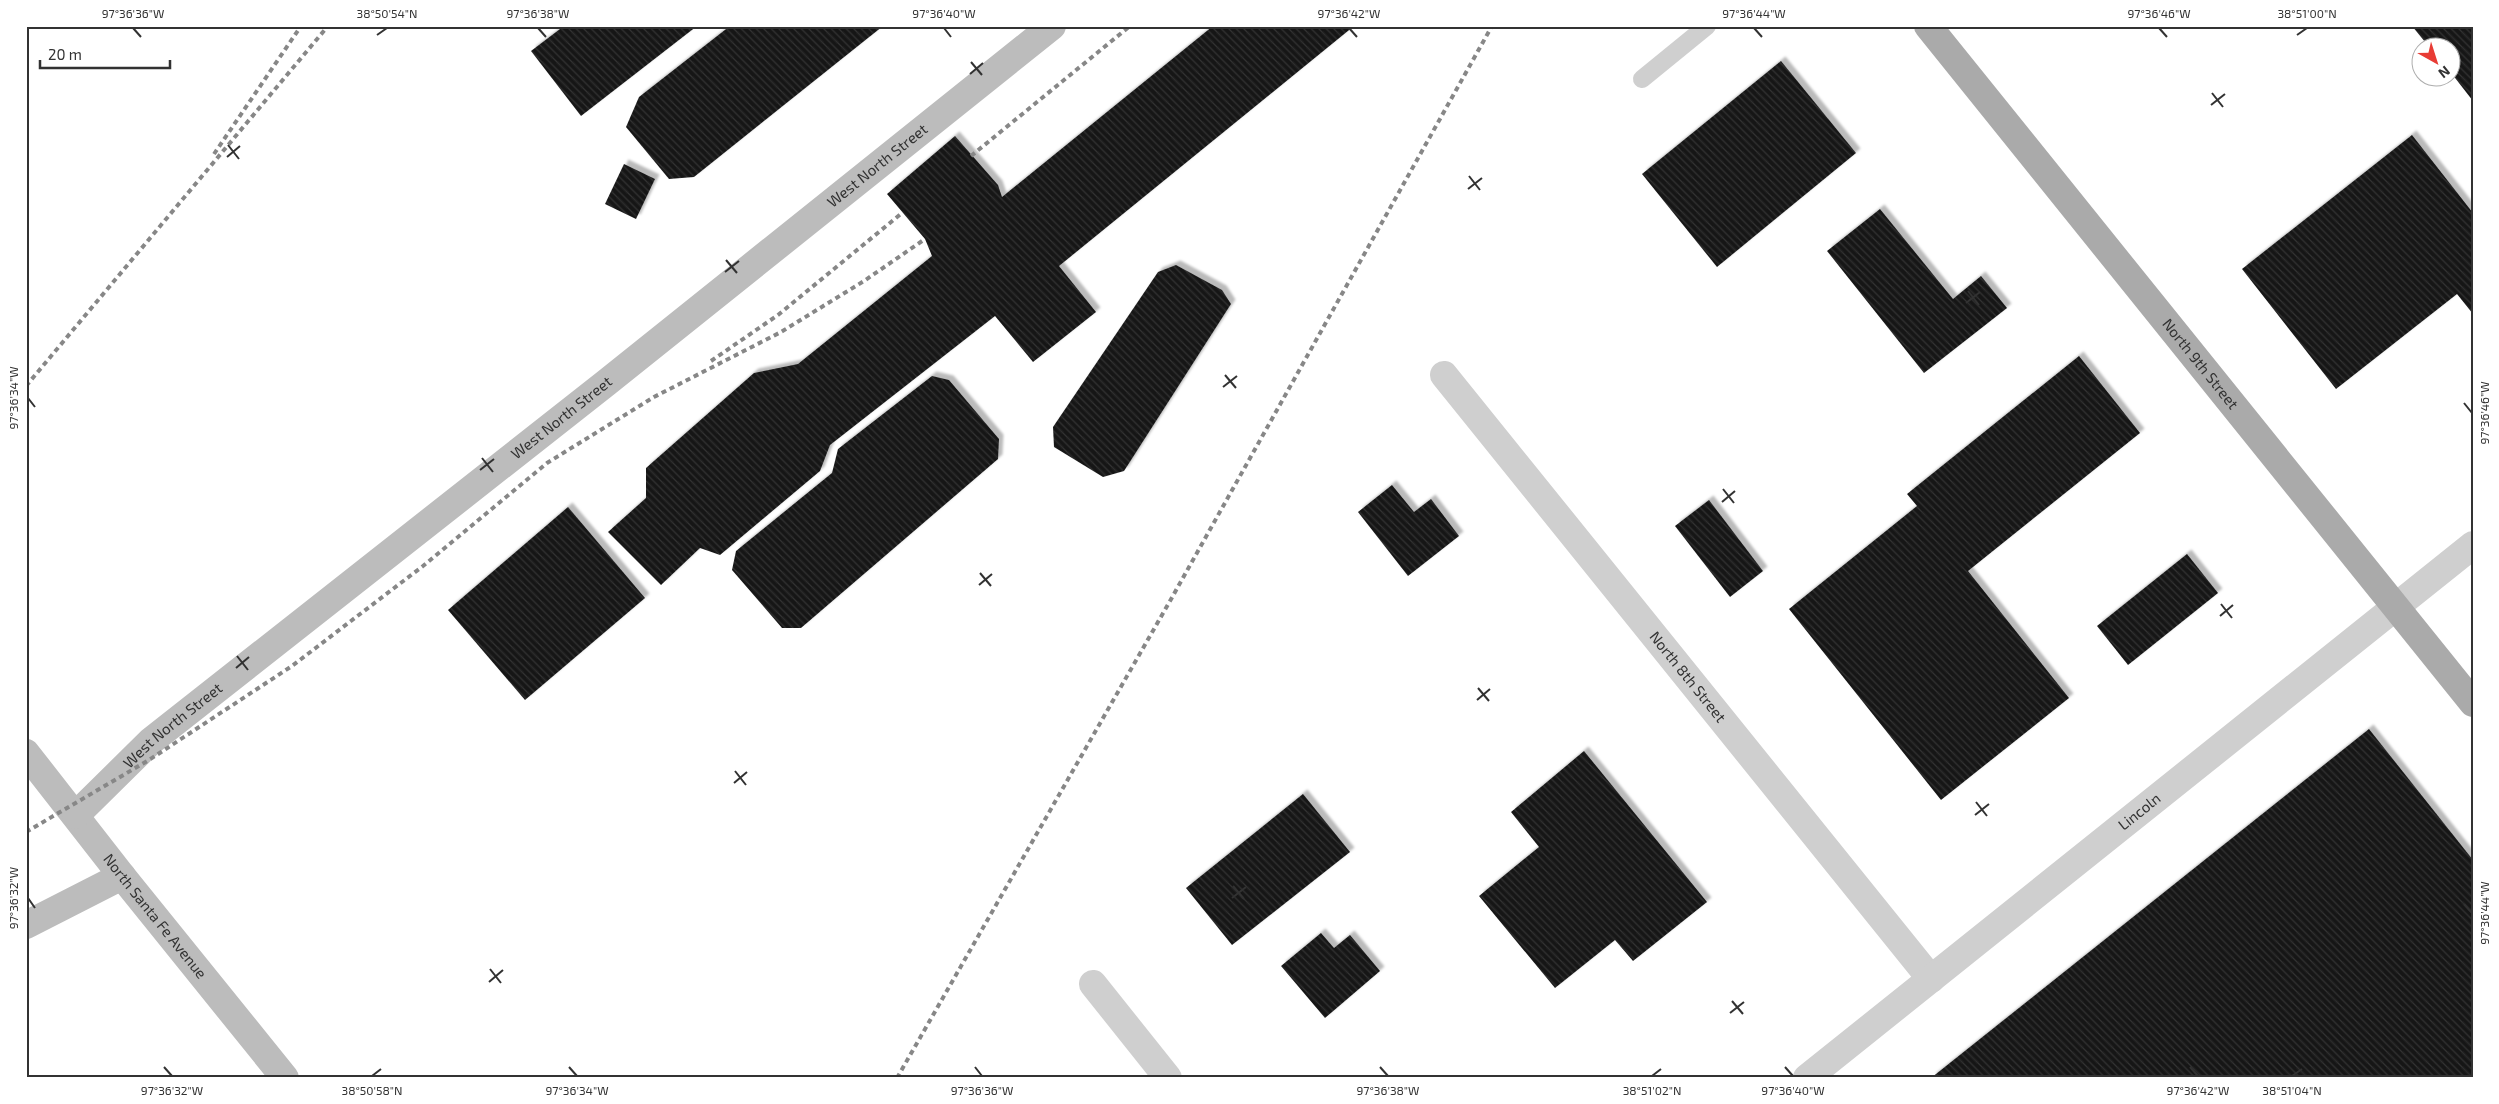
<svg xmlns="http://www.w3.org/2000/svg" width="2499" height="1104" font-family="'Exo 2',sans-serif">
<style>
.building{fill:url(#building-back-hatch);filter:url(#shadow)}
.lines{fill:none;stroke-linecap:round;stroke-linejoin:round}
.lane{stroke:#cfcfcf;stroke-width:18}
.street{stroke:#cfcfcf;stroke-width:28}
.secondary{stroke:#bcbcbc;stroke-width:28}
.primary{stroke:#aaa;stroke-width:28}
.rail{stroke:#878787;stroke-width:4;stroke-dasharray:5 4;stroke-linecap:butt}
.ticks{fill:none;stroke:#323232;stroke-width:2}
.labels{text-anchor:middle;stroke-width:5;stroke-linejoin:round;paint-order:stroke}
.street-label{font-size:15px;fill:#323232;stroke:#fff}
.neatline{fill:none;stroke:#323232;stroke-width:2}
.ticks-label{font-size:12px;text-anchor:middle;fill:#323232}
</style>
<defs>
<pattern id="building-back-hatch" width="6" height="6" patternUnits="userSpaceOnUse" patternTransform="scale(1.25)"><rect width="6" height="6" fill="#191919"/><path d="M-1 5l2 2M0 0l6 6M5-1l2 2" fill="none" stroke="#323232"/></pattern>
<filter id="shadow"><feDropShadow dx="4.5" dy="-4.5" stdDeviation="1" flood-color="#0004"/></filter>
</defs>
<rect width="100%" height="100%" fill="#fff"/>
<!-- building -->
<g class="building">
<path d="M564,26H697L581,116L531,51Z"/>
<path d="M730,26H883L694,177L669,179L626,127L639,97Z"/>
<path d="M1213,26H1354L1059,266L1096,312L1033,362L995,316L830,445L820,471L720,555L700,548L661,585L608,532L646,498V468L754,373L798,364L932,256L925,239L887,194L955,136L998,185L1002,197Z"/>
<path d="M2412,26H2473V101L2452,74V48H2430Z"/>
<path d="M1781,61L1856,153L1717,267L1642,174Z"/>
<path d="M2412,135L2473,213V314L2457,294L2336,389L2242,269Z"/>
<path d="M624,164L655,179L636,219L605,204Z"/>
<path d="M1880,209L1953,299L1981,276L2007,308L1924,373L1827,251Z"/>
<path d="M1176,265L1222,290L1231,304L1124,471L1103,477L1054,447L1053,427L1158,272Z"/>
<path d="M2079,356L2140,433L1968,571L2069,698L1941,800L1789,609L1917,506L1907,494Z"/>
<path d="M932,376L949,380L999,439L998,459L801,628H782L732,570L736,551L832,473L838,449Z"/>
<path d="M1392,485L1414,512L1431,499L1459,536L1408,576L1358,512Z"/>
<path d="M1709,500L1763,571L1730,597L1675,526Z"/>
<path d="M568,507L645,598L525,700L448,610Z"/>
<path d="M2187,554L2218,593L2128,665L2097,626Z"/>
<path d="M2369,729L2473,860V1078H1931Z"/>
<path d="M1584,751L1707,902L1633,961L1615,940L1555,988L1479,896L1539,847L1511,812Z"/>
<path d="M1303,794L1350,852L1232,945L1186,888Z"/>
<path d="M1321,933L1334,948L1350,935L1380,971L1325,1018L1281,966Z"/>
</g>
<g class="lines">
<!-- lane -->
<path class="lane" d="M1642,79L1707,26"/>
<!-- street -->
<g class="street">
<path id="s1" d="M1444,375L1931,979"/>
<path d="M1093,984L1168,1078"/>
<path id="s2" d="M1807,1078L2473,545"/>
</g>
<!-- secondary -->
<g class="secondary">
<path id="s3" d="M26,753L122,876L285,1078"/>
<path id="s4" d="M76,815L151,741L606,383L1052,26"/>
<path d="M26,925L122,876"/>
</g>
<!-- primary -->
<path class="primary" id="s5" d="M1928,26L2473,703"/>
<!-- rail -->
<g class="rail">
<path d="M214,154L301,26"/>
<path d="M971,156L1130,26"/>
<path d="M711,361L778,315L902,213"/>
<path d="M26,386L328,26"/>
<path d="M26,832L149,760L292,666L423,566L547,463L654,397L781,332L864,281L925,239"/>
<path d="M897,1078L1170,601L1492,26"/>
</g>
</g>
<!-- ticks -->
<path class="ticks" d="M133,28L141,37M538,28L546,37M944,28L951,37M1349,28L1357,37M1754,28L1762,37M2159,28L2167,37M377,35L387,28M2297,35L2307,28M971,62L982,75M970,74L983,63M2212,93L2223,107M2211,105L2225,94M228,145L239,159M227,157L240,146M1469,176L1480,190M1468,189L1482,178M726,260L737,273M725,272L739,261M1968,291L1979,305M1966,303L1980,292M1225,375L1236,388M1223,387L1237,376M28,398L35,407M2464,403L2472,413M482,458L493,472M480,470L494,459M1723,489L1734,503M1722,502L1735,491M980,573L991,586M979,585L992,574M2221,604L2232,618M2220,616L2233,605M237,656L248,670M236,668L249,657M1478,688L1489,701M1477,700L1490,689M735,771L746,785M734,783L747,772M1976,802L1987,816M1975,815L1989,804M1233,886L1244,899M28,898L35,908M1232,898L1246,887M2464,904L2472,913M490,969L501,983M489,982L503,970M1732,1001L1743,1014M1730,1013L1744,1002M164,1067L172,1076M569,1067L577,1076M975,1067L982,1076M1380,1067L1388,1076M1785,1067L1793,1076M2190,1067L2198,1076M372,1076L381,1069M1652,1076L1661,1069M2292,1076L2302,1069"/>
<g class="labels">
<!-- street labels -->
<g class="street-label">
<text dy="5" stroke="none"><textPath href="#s4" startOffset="1032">West North Street</textPath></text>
<text dy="5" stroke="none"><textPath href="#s5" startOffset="434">North 9th Street</textPath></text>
<text dy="5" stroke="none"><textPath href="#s4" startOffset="628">West North Street</textPath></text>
<text dy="5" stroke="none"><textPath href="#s1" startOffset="388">North 8th Street</textPath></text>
<text dy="5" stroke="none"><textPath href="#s4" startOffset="132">West North Street</textPath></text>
<text dy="5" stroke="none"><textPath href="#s2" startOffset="426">Lincoln</textPath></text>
<text dy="5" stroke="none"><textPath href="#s3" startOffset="208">North Santa Fe Avenue</textPath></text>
</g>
</g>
<!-- border -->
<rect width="2499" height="1104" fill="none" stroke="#ffffff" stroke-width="55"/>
<!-- north arrow -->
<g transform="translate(2436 62) rotate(141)"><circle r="24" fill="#ffffff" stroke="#adadad"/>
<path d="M0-4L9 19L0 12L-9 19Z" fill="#e83c35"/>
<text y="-8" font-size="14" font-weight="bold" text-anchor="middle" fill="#323232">N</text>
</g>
<!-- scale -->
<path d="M40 60v8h130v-8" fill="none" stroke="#323232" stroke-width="2.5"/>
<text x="48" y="60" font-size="15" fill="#323232" stroke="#ffffff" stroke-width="4" paint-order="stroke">20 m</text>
<rect x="28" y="28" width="2444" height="1048" class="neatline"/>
<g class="ticks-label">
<text x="133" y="18">97°36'36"W</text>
<text x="387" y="18">38°50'54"N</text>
<text x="538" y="18">97°36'38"W</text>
<text x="944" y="18">97°36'40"W</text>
<text x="1349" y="18">97°36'42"W</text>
<text x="1754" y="18">97°36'44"W</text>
<text x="2159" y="18">97°36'46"W</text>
<text x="2307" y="18">38°51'00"N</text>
<text transform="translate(14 398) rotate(-90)" y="4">97°36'34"W</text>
<text transform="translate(2485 413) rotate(-90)" y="4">97°36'46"W</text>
<text transform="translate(14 898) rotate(-90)" y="4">97°36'32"W</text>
<text transform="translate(2485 913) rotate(-90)" y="4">97°36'44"W</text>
<text x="172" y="1095">97°36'32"W</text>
<text x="372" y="1095">38°50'58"N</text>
<text x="577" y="1095">97°36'34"W</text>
<text x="982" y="1095">97°36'36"W</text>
<text x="1388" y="1095">97°36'38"W</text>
<text x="1652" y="1095">38°51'02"N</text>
<text x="1793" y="1095">97°36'40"W</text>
<text x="2198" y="1095">97°36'42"W</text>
<text x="2292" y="1095">38°51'04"N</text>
</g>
</svg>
